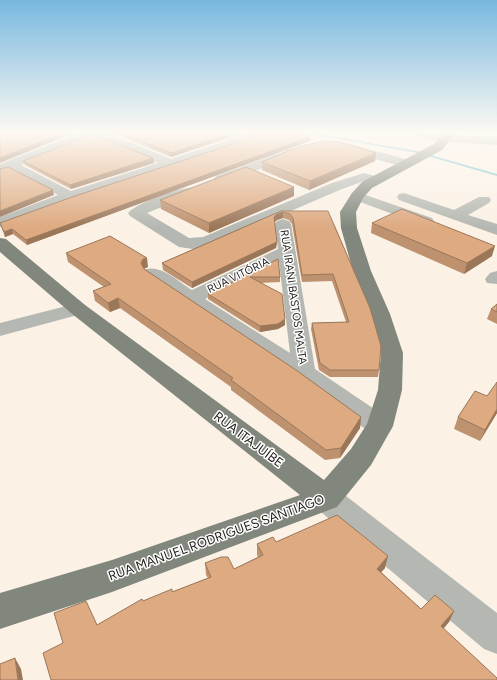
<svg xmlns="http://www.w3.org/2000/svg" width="497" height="680" font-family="Figtree,sans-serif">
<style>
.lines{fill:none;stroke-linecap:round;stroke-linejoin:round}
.stream{fill:#71bfd1;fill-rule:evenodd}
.minor{fill:#b5b8b2;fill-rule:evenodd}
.major{fill:#81877d;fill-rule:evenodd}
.wall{fill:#be926f}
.shaded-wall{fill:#9b775a}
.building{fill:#ddaa81;stroke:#9b775a}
.labels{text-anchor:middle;stroke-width:3;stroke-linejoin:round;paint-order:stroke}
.street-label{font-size:11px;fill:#24211d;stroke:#fff}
.near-street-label{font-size:13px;fill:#24211d;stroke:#fff}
</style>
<rect width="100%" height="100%" fill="#fbf1e5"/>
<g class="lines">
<!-- stream -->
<path class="stream" d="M305,133H313L417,151L497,174V176L417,153Z"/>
<!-- minor -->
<g class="minor">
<path d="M79,133H108L171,159L234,138L229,133H242L247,139L242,144L75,199L0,227V217L58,195L9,170L0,173V164ZM93,136L158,163L71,191L21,165Z"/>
<path d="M411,133L497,137V145C483,144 419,142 411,133Z"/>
<path d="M347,143L412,161L414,164L407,168L343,150L341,147Z"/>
<path d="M290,149L294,150L296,153L294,156L226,182H216L214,179L216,176Z"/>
<path d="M364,173L379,177L381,180L379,183L374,184L364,181L342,189L207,247L193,249L179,247L130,216L128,213C134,204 184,185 194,188L196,191L194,194L147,213L189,238L203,237L332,183Z"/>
<path d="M357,192L432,218L434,221L432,224L426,226L420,224L352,199L350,196L352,193Z"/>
<path d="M404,193L454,210L479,197H489L491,200L489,203L468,215L497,224V235L399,200L397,197L399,194Z"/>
<path d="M283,219L289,221L291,224L315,369L389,419L393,426L389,433L380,436L371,433L296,379L146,277L144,273L146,269C162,265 179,282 192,290L278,249L275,224L277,221ZM279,262L290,353L205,299Z"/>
<path d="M497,271V284L487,283L485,279L490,273Z"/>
<path d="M78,303L85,305L88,309L85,313L0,336V323Z"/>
<path d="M326,485L337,489L497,613V654L484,649L315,507L311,498L315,489Z"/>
</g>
<!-- major -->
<path class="major" d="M443,133H455L442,150L372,188L363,198L356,212L357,228L371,271L390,314L403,353L402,390L393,426L371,465L337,507L112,592L0,629V593L112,560L300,495L71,313L0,252V238L6,239L85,305L324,480L351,449L367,424L378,390L381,353L370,314L353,271L341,228L340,212L352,193L362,182L434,144Z"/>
</g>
<!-- wall -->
<g class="wall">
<path d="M113,133H231V137L171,157Z"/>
<path d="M310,141L27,245L13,234L5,237L0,223Z"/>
<path d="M376,153L375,161L309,190L262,170V162Z"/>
<path d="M23,161L154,163L71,189L25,165Z"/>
<path d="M294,196L209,233L161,209L160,200Z"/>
<path d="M281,211H328L379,370L378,377H330L319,370L311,329L312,323L346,322L332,281L302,282L292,224L289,220L283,218L277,220L274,222L277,242L276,248L192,288L163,270L162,263Z"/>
<path d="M372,223L492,256L464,274L371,233Z"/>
<path d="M66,253L148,267L145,268L144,269L361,417L360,428L340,458L325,460L231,390V387L120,308L110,312L95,301L93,291L104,287L68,262Z"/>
<path d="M278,259L280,277V282L260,283L285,325L278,329L260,332L208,299V294Z"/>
<path d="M497,304V324L487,319L491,309Z"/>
<path d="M487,396L497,413L480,441L454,429L458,417Z"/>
<path d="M276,542L385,568L381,572L421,609L454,611L449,622L444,628L97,625L143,601L172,592L208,578L206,575L205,563L234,569L258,557L257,555V544Z"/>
</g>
<!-- shaded-wall -->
<g class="shaded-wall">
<path d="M63,133H74L0,163V158Z"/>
<path d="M231,133V137L171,157V153Z"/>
<path d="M310,137V141L27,245L26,240Z"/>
<path d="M376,153L375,161L309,190L310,181Z"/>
<path d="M153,158L154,163L71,189L70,185Z"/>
<path d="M294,187V196L209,233V223Z"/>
<path d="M53,190L54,195L0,217V211Z"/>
<path d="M283,212V218L277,220L274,223V217L277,214Z"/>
<path d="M12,229L13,234L5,237L4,232Z"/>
<path d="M277,242L276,248L192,288V282Z"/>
<path d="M495,246L492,256L464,274L467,263Z"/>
<path d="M147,258L148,267L145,268L143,272L141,263L143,259Z"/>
<path d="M118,298L120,308L110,312L108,303Z"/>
<path d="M285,319V325L278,329L260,332V326Z"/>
<path d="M497,409V413L480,441L485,430Z"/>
<path d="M361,417L360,428L340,458L341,448Z"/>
<path d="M388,556L385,568L374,580L377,569Z"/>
<path d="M454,611L449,622L436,637L441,626Z"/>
<path d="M15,658L21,669L23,680H18Z"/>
</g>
<!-- building -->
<g class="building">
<path d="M0,133H63L0,158Z"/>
<path d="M122,133H231L171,153Z"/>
<path d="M248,133H298L310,137L26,240L12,229L4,232L0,223L75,196L242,141L248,136Z"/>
<path d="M92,134L153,158L70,185L23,161Z"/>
<path d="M323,141L339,142L376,153L310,181L262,162L298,147Z"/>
<path d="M8,167L53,190L0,211V169Z"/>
<path d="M246,167L294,187L209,223L160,200Z"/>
<path d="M402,209L495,246L467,263L372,223Z"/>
<path d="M281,211H328L370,308L381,346L379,370H330L320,363L312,323L349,322L333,274L302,275L293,218L290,214L283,212L277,214L274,217L277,242L192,282L162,263Z"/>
<path d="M110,236L147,258L143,259L141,263L144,269L296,370L361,417L341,448L326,450L231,380L233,378L118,298L108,303L93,291L111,284L66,253Z"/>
<path d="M278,259L280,277H250L282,294L285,319L278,324L260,326L208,294Z"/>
<path d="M497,304V312L491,309Z"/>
<path d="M497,382V409L485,430L458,417L475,391L487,396Z"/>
<path d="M337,515L388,556L377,569L421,609L435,595L454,611L441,626L497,678V680H51L43,653L63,643L54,613L86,601L97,625L142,599L143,601L172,589V592L211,577L205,563L221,557H228L234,569L263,555L257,544L273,537L276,542Z"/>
<path d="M15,658L18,680H0V664Z"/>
</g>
<!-- sky -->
<linearGradient id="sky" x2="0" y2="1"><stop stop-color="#78b8df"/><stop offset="0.58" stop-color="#fdf9f3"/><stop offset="1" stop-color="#fdf9f3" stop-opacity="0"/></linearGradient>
<rect width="497" height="228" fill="url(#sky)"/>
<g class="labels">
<!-- street labels -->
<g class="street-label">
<text transform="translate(238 275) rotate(-26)" y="4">RUA VITÓRIA</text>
<text transform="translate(294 297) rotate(82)" y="4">RUA IRANI BASTOS MALTA</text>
</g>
<!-- near-street labels -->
<g class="near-street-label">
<text transform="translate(249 439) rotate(37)" y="5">RUA ITAJUÍBE</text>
<text transform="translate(216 537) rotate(-20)" y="5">RUA MANUEL RODRIGUES SANTIAGO</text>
</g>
</g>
</svg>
